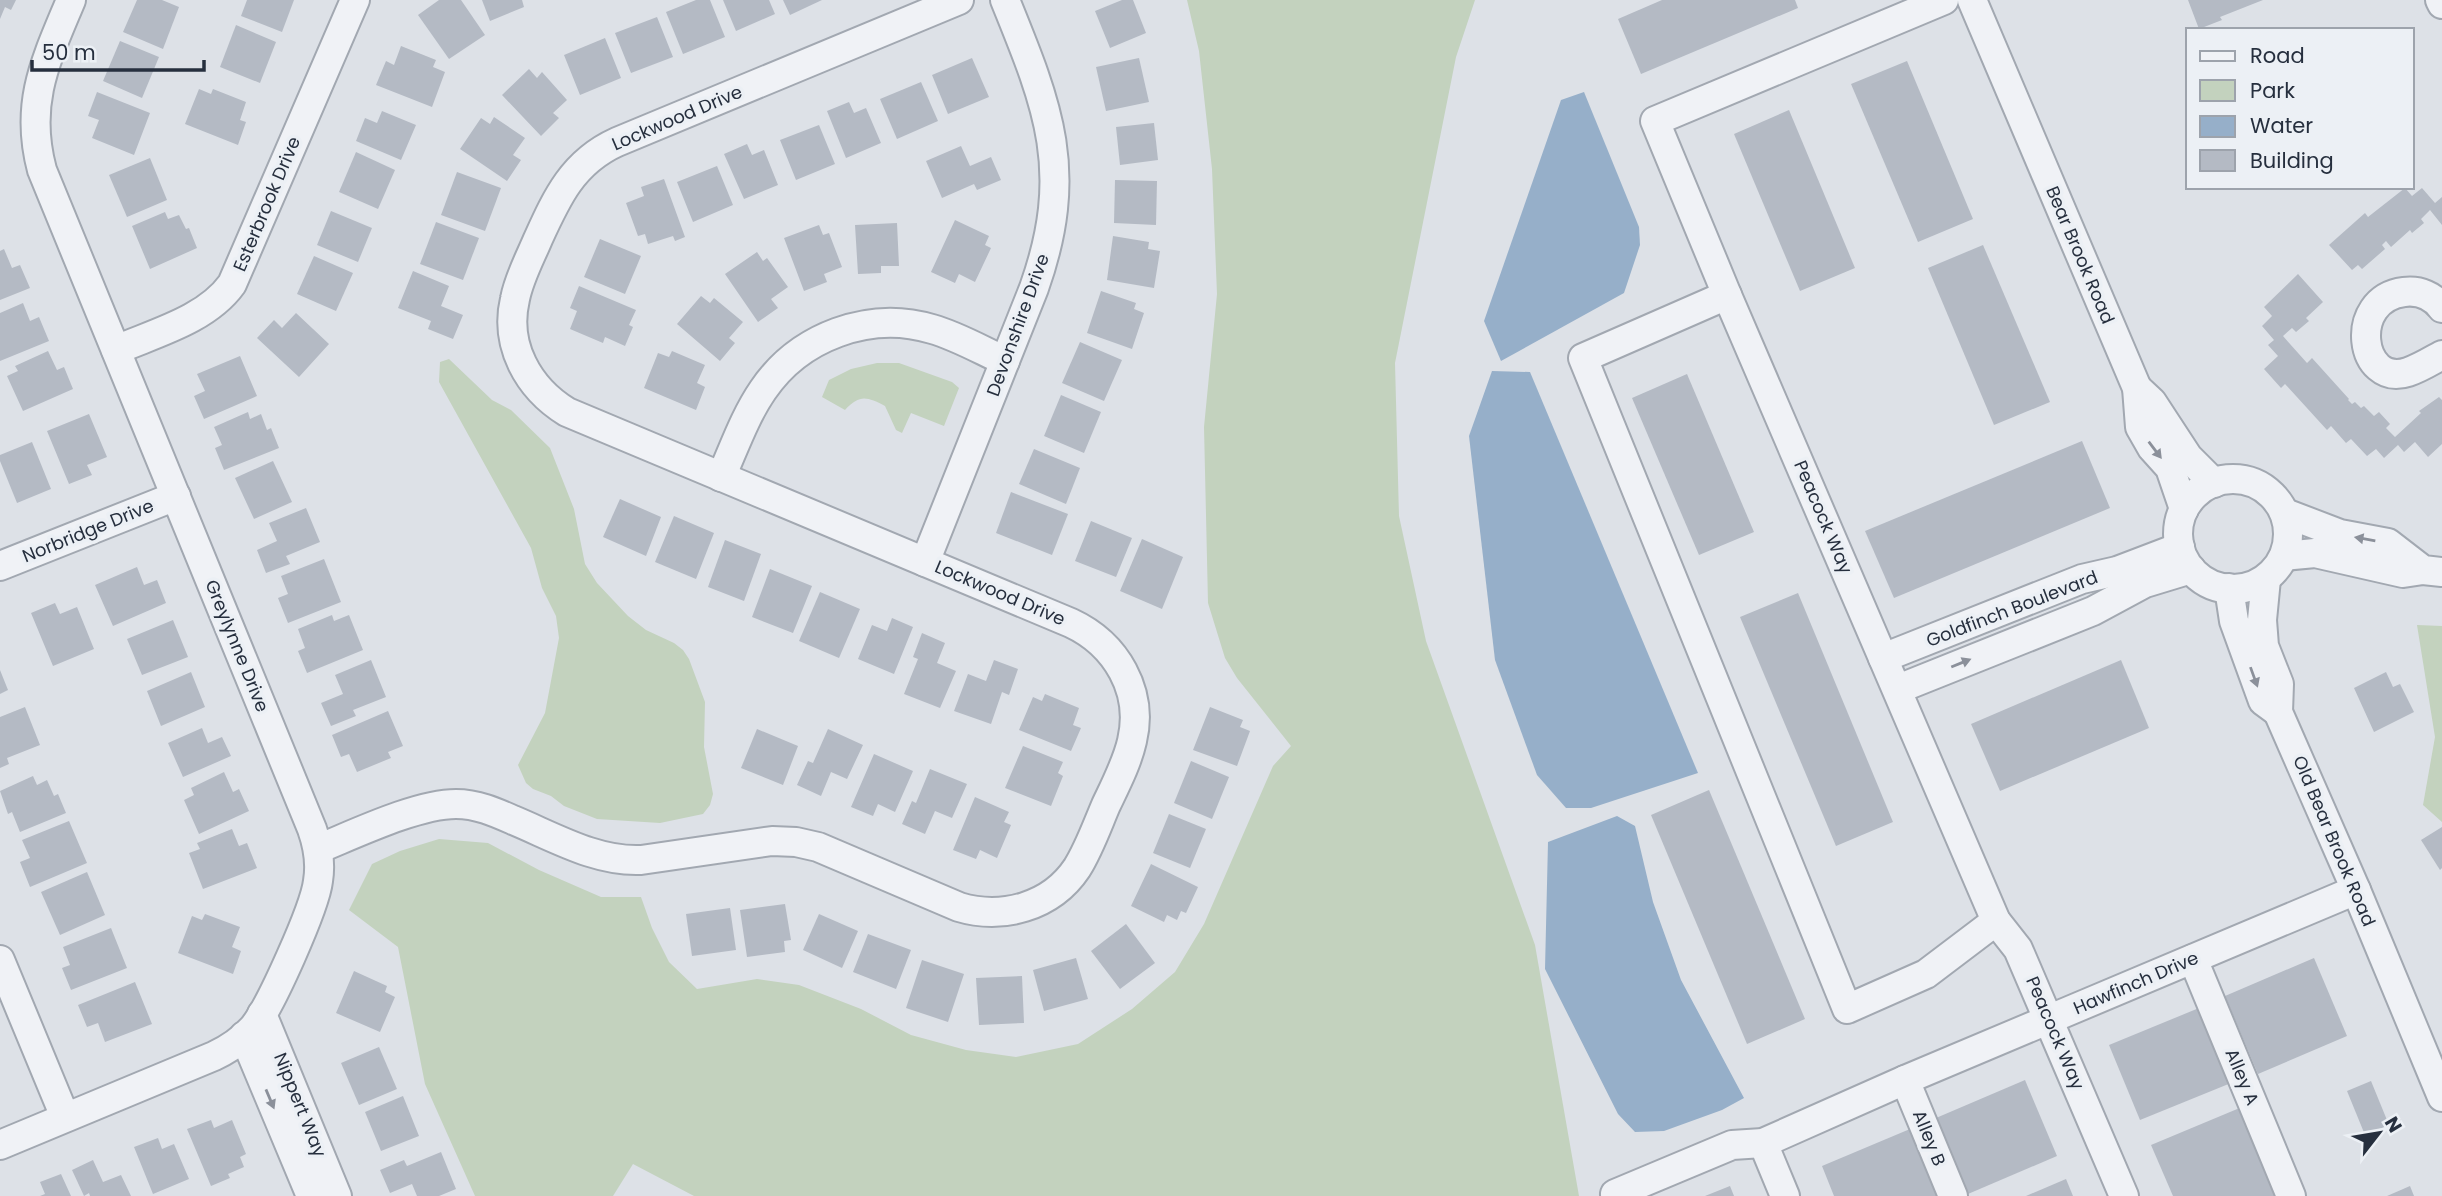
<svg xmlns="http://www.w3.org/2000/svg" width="2442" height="1196" font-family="Poppins,sans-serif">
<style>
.green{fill:#c3d2be}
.water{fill:#96afc9}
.building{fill:#b4bac4}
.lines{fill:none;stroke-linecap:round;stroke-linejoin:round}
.street-casing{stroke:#a2a8b1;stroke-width:32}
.street{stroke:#f0f2f6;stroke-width:28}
.oneway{fill:#8b909a}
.labels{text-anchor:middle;stroke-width:7;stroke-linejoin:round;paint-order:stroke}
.street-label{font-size:18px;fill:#262f3e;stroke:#ecf0f5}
</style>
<rect width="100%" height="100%" fill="#dde1e7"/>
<!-- green -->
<g class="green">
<path d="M1187,0H1475L1456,57L1395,363L1399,516L1426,641L1535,945L1579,1196H694L633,1164L613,1196H475L425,1084L398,947L349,910L372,864L400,851L439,839L488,843L539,870L601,897H641L652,928L669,962L697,989L757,979L799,985L861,1009L911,1035L966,1050L1016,1057L1078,1044L1132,1009L1175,972L1204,924L1273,766L1291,746L1237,678L1225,658L1208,603L1204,427L1217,294L1212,169L1199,51Z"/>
<path d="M449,359L492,400L511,410L550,448L574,509L585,564L597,583L628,616L646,630L674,643L683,650L689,659L705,702L704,747L713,794L710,805L703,814L660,823L597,819L564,806L551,796L533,789L526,783L518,765L545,713L559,638L556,616L542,588L531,548L439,382L440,362Z"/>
<path d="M877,363H899L952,382L959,388L944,426L911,413L902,433L896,430L885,406C867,397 860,394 845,410L822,397L829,380L851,369Z"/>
<path d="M2417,625L2442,626V822L2423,805L2435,737Z"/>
</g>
<!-- water -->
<g class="water">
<path d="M1584,92L1639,227L1640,245L1624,293L1501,361L1484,321L1561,100Z"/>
<path d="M1492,371L1530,372L1698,773L1591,808H1566L1537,775L1495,660L1469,436Z"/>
<path d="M1617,816L1635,826L1653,902L1681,980L1744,1098L1722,1110L1664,1131L1635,1132L1618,1114L1545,969L1548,842Z"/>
</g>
<!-- building -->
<g class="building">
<path d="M0,0H16L11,10L5,7L0,19Z"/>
<path d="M137,0H162L179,7L163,49L123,32Z"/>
<path d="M247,0H294L282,32L241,16Z"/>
<path d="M439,0H461L485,35L449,59L418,15Z"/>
<path d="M482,0H522L524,7L490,21Z"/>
<path d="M696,0H710L725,37L683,54L666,12Z"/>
<path d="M723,0H769L775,14L736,31Z"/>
<path d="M783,0H822L790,15Z"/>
<path d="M1122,0H1133L1146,33L1110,48L1095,11Z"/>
<path d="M1662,0H1795L1798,8L1641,74L1618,19Z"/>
<path d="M2188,0H2263L2220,17L2222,20L2199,29Z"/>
<path d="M657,17L673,57L631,73L615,33Z"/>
<path d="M236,25L276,42L260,83L220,67Z"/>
<path d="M605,38L621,78L580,95L564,55Z"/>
<path d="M120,41L159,57L142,98L103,81Z"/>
<path d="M401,46L436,60L433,67L445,72L432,107L376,85L386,61L394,65Z"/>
<path d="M972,58L989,97L948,114L932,75Z"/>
<path d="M1139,58L1149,102L1106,111L1096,67Z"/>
<path d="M1907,61L1973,219L1918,242L1851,84Z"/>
<path d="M529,69L537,78L542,72L567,100L553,113L559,118L541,136L502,95Z"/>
<path d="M921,82L938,121L897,139L880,99Z"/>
<path d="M199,89L211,94L213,89L246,102L240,120L246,122L238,145L185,124Z"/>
<path d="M97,92L150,113L134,155L92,138L99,120L88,116Z"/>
<path d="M849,102L854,113L866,108L881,143L846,158L827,111Z"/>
<path d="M1789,110L1855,268L1800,291L1734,134Z"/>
<path d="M382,111L416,125L401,160L356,141L365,118L377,123Z"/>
<path d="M494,117L525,138L513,155L521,160L507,181L460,149L481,118L490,124Z"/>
<path d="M1154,123L1158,160L1120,165L1116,127Z"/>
<path d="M819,125L835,164L796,180L780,140Z"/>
<path d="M747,144L752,155L764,150L778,185L744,199L724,154Z"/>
<path d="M961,146L970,166L991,157L1001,180L977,190L974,184L942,198L926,161Z"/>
<path d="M356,152L395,170L378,209L339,192Z"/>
<path d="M150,158L167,200L127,217L109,175Z"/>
<path d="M717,166L733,205L693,222L677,182Z"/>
<path d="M457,172L501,188L485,231L441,215Z"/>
<path d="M664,179L685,237L675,241L673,236L648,244L645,234L638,236L626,203L644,196L641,187Z"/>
<path d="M1115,180L1157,181L1156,225L1114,223Z"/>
<path d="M2405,188L2412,196L2422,188L2435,203L2442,197V225L2430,210L2421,219L2424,223L2412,233L2410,230L2391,247L2386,241L2382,245L2385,249L2362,269L2358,265L2352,270L2329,245L2365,213L2368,217Z"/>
<path d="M331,211L372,228L358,262L317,245Z"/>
<path d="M165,212L168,219L179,215L186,229L189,228L197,248L150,269L132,226Z"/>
<path d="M955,220L989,236L985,245L991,248L975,282L959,274L955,283L931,272Z"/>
<path d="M436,222L479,238L463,280L420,264Z"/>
<path d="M897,223L899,266H881V273L858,274L855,225Z"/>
<path d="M819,225L823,235L829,233L842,267L824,274L827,282L804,291L784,238Z"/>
<path d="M1113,236L1149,242L1148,249L1160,251L1154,288L1107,280Z"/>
<path d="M600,239L641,256L625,294L584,277Z"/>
<path d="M1983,245L2050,402L1994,425L1928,268Z"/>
<path d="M4,249L12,268L20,265L30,288L0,300V251Z"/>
<path d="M757,252L763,261L767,258L788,287L771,299L778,308L758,322L725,274Z"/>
<path d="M314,256L353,273L336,311L297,294Z"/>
<path d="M413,271L449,286L441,306L463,315L453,339L428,329L431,321L398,308Z"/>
<path d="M2298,274L2323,302L2306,318L2309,321L2296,332L2292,328L2283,336L2307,363L2312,358L2349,399L2348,400L2352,404L2355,402L2361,408L2364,406L2374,416L2379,412L2390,424L2386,428L2395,437L2421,413L2419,411L2439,397L2442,400V444L2428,457L2415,442L2404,452L2398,445L2384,458L2376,449L2367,456L2351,439L2346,443L2331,426L2327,430L2285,384L2281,388L2264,369L2278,356L2268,345L2274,340L2262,326L2272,316L2264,307Z"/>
<path d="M579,286L636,310L629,325L633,327L625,346L605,337L603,343L570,329L577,311L570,308Z"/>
<path d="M1101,291L1136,303L1134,309L1144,313L1132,349L1087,333Z"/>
<path d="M701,296L710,303L714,298L743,322L729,338L735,343L720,361L677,324Z"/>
<path d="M23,303L30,321L39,317L49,341L0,361V313Z"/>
<path d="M296,313L329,344L299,377L257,338L274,320L282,328Z"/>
<path d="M1080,342L1122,360L1104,401L1062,383Z"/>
<path d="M48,351L57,370L64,367L73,389L23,411L7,376L18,371L15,366Z"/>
<path d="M672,351L705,365L697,383L705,387L696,410L644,388L658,353L669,357Z"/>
<path d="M240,356L257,396L204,419L194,396L205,391L197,374Z"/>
<path d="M1687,374L1754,532L1699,555L1632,398Z"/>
<path d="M1061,395L1101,412L1084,453L1044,436Z"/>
<path d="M248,412L250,419L261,414L267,430L271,428L279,448L224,470L215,448L222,445L214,427Z"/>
<path d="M89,414L107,457L87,465L92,475L69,484L47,431Z"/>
<path d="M2082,441L2110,508L1894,598L1865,531Z"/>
<path d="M32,442L51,489L17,503L0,461V455Z"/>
<path d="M1034,449L1080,468L1066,504L1019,484Z"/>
<path d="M273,461L292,502L254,519L235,478Z"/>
<path d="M1011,492L1068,514L1052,555L996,533Z"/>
<path d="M620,499L661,517L646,556L603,537Z"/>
<path d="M306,508L320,542L286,556L290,564L266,573L257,550L277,541L269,523Z"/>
<path d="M674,516L714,533L696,579L655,562Z"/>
<path d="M1091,521L1132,538L1116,577L1075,561Z"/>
<path d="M1142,539L1183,557L1162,609L1120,591Z"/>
<path d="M725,540L761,554L744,601L708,587Z"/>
<path d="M324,559L341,602L288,623L278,598L288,594L281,576Z"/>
<path d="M137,567L144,585L157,580L166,603L113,626L95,585Z"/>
<path d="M770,569L812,586L793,633L752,617Z"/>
<path d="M820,592L860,609L839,658L799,641Z"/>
<path d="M1798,593L1893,822L1836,846L1740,617Z"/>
<path d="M55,603L60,614L77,607L94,649L53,666L31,613Z"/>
<path d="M332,615L334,621L349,615L363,650L307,673L298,651L305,648L298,629Z"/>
<path d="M892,618L913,627L894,674L858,659L872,625L887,631Z"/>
<path d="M173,620L188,657L142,675L127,639Z"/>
<path d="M922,633L945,643L937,663L956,671L940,708L904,694L918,659L913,657Z"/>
<path d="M371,660L386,697L353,710L356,716L331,726L321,703L343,694L335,675Z"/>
<path d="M994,660L1018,669L1009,695L1002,692L991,724L954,711L968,674L986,681Z"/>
<path d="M2121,660L2149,728L2000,791L1971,724Z"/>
<path d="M0,670L8,690L0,694Z"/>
<path d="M191,672L205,707L161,726L147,691Z"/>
<path d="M2386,672L2393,687L2400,684L2414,712L2374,732L2354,688Z"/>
<path d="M1045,694L1079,708L1073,725L1081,728L1071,751L1019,730L1033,697L1042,701Z"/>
<path d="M25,707L40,745L7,758L9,764L0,768V717Z"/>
<path d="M1210,707L1243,720L1240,727L1250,731L1237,766L1193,750Z"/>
<path d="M388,711L403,746L388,752L391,758L357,772L349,754L341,757L332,735Z"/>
<path d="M202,728L208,743L222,737L231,756L183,777L168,743Z"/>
<path d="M757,729L798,746L783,785L741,768Z"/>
<path d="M828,729L863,745L847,779L831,772L821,796L797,785L808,761L813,763Z"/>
<path d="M1023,746L1063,762L1058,773L1063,776L1051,806L1005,788Z"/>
<path d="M874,754L913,771L895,812L878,804L873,816L851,807Z"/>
<path d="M1191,761L1229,777L1212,819L1174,803Z"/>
<path d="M930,769L967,784L952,818L935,811L925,834L902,824L912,801L916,803Z"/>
<path d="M224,772L233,792L239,789L249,811L199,834L184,800L194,795L191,788Z"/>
<path d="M33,776L37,785L47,780L54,796L58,794L66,813L20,832L12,812L8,814L0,791Z"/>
<path d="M1709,790L1805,1019L1747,1044L1651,815Z"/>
<path d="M975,797L1009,812L1004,822L1011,825L997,858L980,850L976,859L953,850Z"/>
<path d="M1169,814L1206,829L1190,868L1153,853Z"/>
<path d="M69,821L87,863L30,887L20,862L30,858L22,840Z"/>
<path d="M2442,827V868L2440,870L2421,840Z"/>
<path d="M232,829L239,846L247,843L257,868L203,889L189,853L200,849L197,843Z"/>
<path d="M1151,864L1198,887L1186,913L1181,911L1177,920L1167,915L1164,922L1131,906Z"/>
<path d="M87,872L105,915L60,935L41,892Z"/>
<path d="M785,904L791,940L784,941L785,952L747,957L740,910Z"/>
<path d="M730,908L736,950L692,956L686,914Z"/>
<path d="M205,914L240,927L232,947L241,951L233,974L178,953L192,916L202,920Z"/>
<path d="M819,914L858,931L842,968L803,950Z"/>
<path d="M1126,924L1155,963L1120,989L1091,951Z"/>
<path d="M111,928L127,968L71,990L62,968L70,965L63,947Z"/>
<path d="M868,934L911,950L896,989L853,972Z"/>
<path d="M1076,958L1088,999L1044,1011L1033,970Z"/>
<path d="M2314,958L2347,1036L2258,1074L2225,996Z"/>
<path d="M922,960L964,974L948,1022L906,1008Z"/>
<path d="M354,971L387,986L385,992L395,997L380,1032L336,1013Z"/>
<path d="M1022,976L1024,1023L979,1025L976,978Z"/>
<path d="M135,982L152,1024L105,1042L98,1023L87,1027L78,1005Z"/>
<path d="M2199,1008L2231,1083L2140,1120L2109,1045Z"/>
<path d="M379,1047L397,1089L359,1105L341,1063Z"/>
<path d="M2025,1080L2057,1156L1968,1194L1936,1118Z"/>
<path d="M2371,1081L2389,1125L2365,1135L2347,1091Z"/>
<path d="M403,1096L419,1136L381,1151L365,1112Z"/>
<path d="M2242,1107L2278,1196H2173L2151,1145Z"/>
<path d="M211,1120L214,1128L232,1120L246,1154L240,1157L244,1167L228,1174L230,1178L211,1186L187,1129Z"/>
<path d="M1910,1129L1938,1196H1834L1822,1166Z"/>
<path d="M158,1138L162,1149L174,1144L189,1179L153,1194L134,1147Z"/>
<path d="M441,1152L456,1189L439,1196H417L412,1184L390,1193L380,1170L404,1160L407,1166Z"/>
<path d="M93,1160L103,1182L121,1175L131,1196H90L89,1193L84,1196L72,1170Z"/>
<path d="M61,1174L71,1196H40L45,1194L40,1182Z"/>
<path d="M2066,1179L2073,1196H2026Z"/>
<path d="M1730,1186L1734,1196H1705Z"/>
<path d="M2410,1186L2414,1196H2387Z"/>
</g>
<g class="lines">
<defs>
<g id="street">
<path d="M1944,0L1655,121L1727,295L1996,921L2018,949L2124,1196"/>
<path d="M1972,0L2137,388L2140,427L2152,448L2170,468L2184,509"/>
<path d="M2440,0L2442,4"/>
<path d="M1727,295L1583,358L1847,1009L1926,974L1996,921"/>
<path d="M2442,308C2433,296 2420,290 2404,292C2347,299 2359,388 2408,372C2420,368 2431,361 2442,355"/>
<path d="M116,350C155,333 206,320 232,284L355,0"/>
<path d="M2137,388L2152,402L2188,457L2214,483"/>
<path d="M721,477C734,448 745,416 763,390C799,337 869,310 932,329C957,336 981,350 1005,361"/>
<circle cx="2233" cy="534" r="55"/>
<path d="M2285,513L2340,534L2388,543L2423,570L2442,572"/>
<path d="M2284,556L2315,553L2403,573L2423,570"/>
<path d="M925,562L1034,288C1075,172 1049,108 1005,0"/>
<path d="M0,566L176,496"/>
<path d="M2266,579L2262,620L2264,646L2279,684L2278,712L2356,890L2442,1097"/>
<path d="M2229,588L2234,621L2263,701L2278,712"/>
<path d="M1883,658L2082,579L2117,571L2180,547"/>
<path d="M1898,689L2093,611L2145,583L2191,569"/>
<path d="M318,849C355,834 417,804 456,804C477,804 495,812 513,820C554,837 596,862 641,860L772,841L796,842L818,847L959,907C1002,920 1051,907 1077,868C1089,849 1097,826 1106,805C1116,784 1127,763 1132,741C1144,691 1116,644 1071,623L567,412C528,388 504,345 515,299C519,278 530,258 538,239C557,197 573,162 617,142L959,0"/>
<path d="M2193,959L2291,1196"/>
<path d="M0,960L65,1117"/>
<path d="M262,1014L337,1196"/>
<path d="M244,1036L311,1196"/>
<path d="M1905,1080L1953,1196"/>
<path d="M1763,1143L1785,1196"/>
<path d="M0,1145L214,1056C229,1049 242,1040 253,1028C270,1008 315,907 318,881C321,863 318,846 312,829L42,170C24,103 46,60 71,0"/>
<path d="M1616,1196L1615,1194L1732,1145L1763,1143L1905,1080L2356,890"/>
</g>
</defs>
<!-- street casing -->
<use href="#street" class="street-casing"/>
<!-- street -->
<use href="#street" class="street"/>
</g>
<!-- one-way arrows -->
<defs><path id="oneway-solid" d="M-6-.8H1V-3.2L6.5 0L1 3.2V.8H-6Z" transform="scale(1.75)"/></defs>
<g class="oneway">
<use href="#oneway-solid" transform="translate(2155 450) rotate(53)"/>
<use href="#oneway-solid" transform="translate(2365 539) rotate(-170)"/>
<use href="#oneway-solid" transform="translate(1961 663) rotate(-22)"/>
<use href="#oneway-solid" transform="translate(2254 677) rotate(70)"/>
<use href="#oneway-solid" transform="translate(270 1099) rotate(67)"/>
</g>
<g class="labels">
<!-- street labels -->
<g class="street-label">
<text transform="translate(677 118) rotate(-23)" y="6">Lockwood Drive</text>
<text transform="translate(267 204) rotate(-67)" y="6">Esterbrook Drive</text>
<text transform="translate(2080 255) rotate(67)" y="6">Bear Brook Road</text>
<text transform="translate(1018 325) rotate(-70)" y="6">Devonshire Drive</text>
<text transform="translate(1823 517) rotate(67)" y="6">Peacock Way</text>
<text transform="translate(88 531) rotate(-22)" y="6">Norbridge Drive</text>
<text transform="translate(1000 593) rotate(23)" y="6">Lockwood Drive</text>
<text transform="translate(2012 609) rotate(-21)" y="6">Goldfinch Boulevard</text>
<text transform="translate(237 646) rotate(68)" y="6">Greylynne Drive</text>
<text transform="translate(2334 841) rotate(67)" y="6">Old Bear Brook Road</text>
<text transform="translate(2136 983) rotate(-23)" y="6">Hawfinch Drive</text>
<text transform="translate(2055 1033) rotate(67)" y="6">Peacock Way</text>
<text transform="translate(2242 1077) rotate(67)" y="6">Alley A</text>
<text transform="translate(300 1105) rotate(68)" y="6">Nippert Way</text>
<text transform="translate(1929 1138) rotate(68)" y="6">Alley B</text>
</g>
</g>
<!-- legend -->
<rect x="2186" y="28" width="228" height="161" fill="#ecf0f5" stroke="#9da3ac" stroke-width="2"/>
<rect x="2200" y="51" width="35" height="10" fill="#f0f2f6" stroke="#9da3ac" stroke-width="2"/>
<text x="2250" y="63" font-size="21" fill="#262f3e">Road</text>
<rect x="2200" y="80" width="35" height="21" fill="#c3d2be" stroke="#9da3ac" stroke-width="2"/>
<text x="2250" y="98" font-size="21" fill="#262f3e">Park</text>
<rect x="2200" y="116" width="35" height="21" fill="#96afc9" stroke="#9da3ac" stroke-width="2"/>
<text x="2250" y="133" font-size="21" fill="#262f3e">Water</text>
<rect x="2200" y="150" width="35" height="21" fill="#b4bac4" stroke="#9da3ac" stroke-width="2"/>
<text x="2250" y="168" font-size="21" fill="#262f3e">Building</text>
<!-- north arrow -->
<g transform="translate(2379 1133) rotate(59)" stroke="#ecf0f5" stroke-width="5" paint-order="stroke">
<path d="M0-5L12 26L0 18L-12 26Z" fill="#262f3e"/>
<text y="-10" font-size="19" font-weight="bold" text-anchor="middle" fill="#262f3e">N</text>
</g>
<!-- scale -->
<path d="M32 60v10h172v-10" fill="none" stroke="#262f3e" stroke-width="3.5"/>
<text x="42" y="60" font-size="21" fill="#262f3e" stroke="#ecf0f5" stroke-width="5" paint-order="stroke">50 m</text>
</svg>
